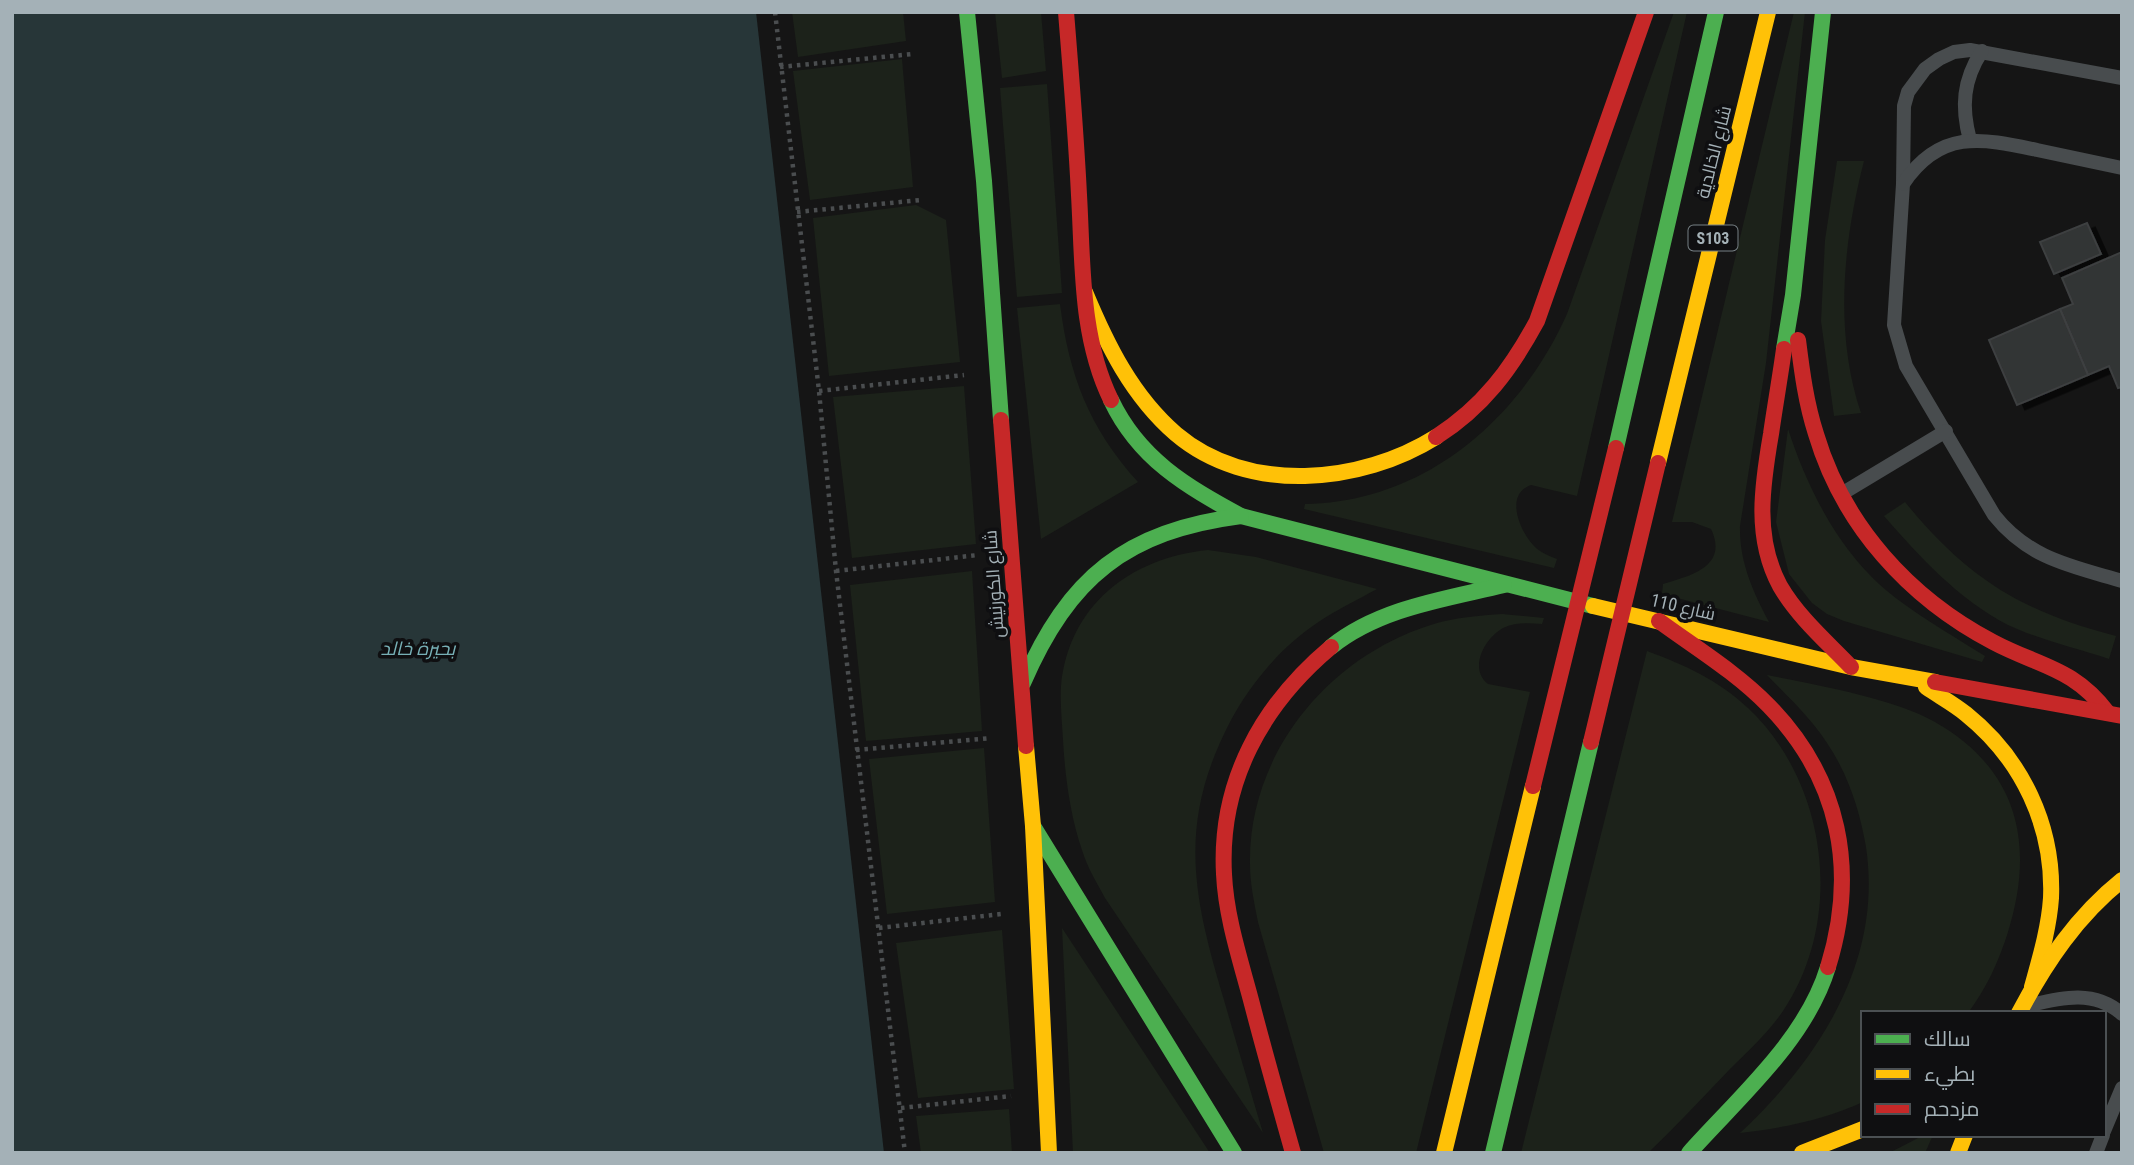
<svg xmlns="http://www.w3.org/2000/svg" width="2134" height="1165" font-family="'Roboto Condensed',Cairo,sans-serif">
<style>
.green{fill:#1c221a}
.water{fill:#273638}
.building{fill:#333434;stroke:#3d3f41;stroke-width:2;filter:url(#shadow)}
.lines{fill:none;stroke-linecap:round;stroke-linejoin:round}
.path{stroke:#4a4d4f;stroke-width:4.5;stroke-dasharray:3.5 5;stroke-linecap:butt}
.lane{stroke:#484c4e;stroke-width:14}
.fast{stroke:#4caf50;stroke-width:16}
.slow{stroke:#ffc107;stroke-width:16}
.jam{stroke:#c62828;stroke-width:16}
.fast-bridge{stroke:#4caf50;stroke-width:16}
.slow-bridge{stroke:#ffc107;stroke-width:16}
.jam-bridge{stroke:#c62828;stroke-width:16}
.labels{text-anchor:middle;stroke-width:7;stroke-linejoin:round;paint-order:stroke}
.shield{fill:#0f0f11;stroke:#778085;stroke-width:2}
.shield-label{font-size:16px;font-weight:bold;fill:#a4b1b7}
.street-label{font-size:18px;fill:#a4b1b7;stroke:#0f0f11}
.water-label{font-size:19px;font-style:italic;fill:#77b0b6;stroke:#0f0f11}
</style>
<defs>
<filter id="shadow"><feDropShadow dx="8" dy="4.5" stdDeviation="0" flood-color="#0009"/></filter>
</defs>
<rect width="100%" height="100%" fill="#151515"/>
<!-- green -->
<g class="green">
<path d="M792,12H903L906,41L798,57Z"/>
<path d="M995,12H1041L1046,71L1002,78Z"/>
<path d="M1674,12H1687L1577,496L1531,485C1503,495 1521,534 1536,548C1542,553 1549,556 1557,559L1554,568L1304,509L1305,504C1425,502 1520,419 1567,314Z"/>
<path d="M1794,12H1805L1766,363L1740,526C1739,561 1753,592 1769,622L1662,594L1663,584C1690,576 1729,567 1711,529L1692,522H1672Z"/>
<path d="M902,59L913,187L810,200L793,71Z"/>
<path d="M1047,84L1062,293L1017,297L1000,88Z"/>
<path d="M1837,161H1864C1843,243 1834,333 1861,413L1834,416L1821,321L1825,240Z"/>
<path d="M916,205L946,220L960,362L829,376L813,218Z"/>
<path d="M1060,304C1069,375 1089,428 1138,482L1041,539L1017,308Z"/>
<path d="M964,386L976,544L852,558L833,397Z"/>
<path d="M1788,429C1810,496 1845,563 1904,604C1930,623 1958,639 1985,656L1982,662L1844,621L1827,614L1812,603L1789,574L1776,522Z"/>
<path d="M1905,502C1967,578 2022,612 2116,636L2109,659C2076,648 2040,640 2008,625C1958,599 1920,557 1884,516Z"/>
<path d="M1208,550L1256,557L1377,589C1357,600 1336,610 1317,623C1281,647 1250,684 1230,722C1177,824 1193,896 1224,1000C1237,1045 1250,1089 1263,1133L1105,898C1097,883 1087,867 1082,850C1070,815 1065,776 1063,740C1062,722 1060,704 1061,686C1069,605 1130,558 1208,550Z"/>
<path d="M972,571L982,731L866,741L850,585Z"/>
<path d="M1502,614L1544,618L1542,624C1528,623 1515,622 1503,628C1485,638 1468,668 1488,684L1530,692L1416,1153H1324L1258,922C1254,902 1250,883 1250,864C1248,749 1336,648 1445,621C1464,617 1483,615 1502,614Z"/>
<path d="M1647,651C1685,665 1718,680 1748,708C1828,783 1845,919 1783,1011C1769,1032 1748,1051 1730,1069C1703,1097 1676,1126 1648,1153H1521Z"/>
<path d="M1767,675C1816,685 1893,698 1935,722C2019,770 2035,845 2008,932C1999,961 1986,989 1968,1013H1863V1102C1824,1120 1783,1128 1740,1133C1819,1059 1883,961 1866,847C1860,811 1848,774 1827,743C1810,717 1788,697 1767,675Z"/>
<path d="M984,748L995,902L887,914L869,759Z"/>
<path d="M1062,928L1210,1153H1073Z"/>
<path d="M1002,930L1014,1089L918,1098L896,943Z"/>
<path d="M1009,1109L1012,1153H921L916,1116Z"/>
<path d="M1924,1135H1933L1925,1153H1889Z"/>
</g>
<!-- water -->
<path class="water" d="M12,12H756L884,1153H12Z"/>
<!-- building -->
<g class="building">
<path d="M2087,223L2101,254L2054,274L2040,242Z"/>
<path d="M2122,252V387L2118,388L2109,366L2088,375L2060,309L2073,304L2062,278Z"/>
<path d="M2060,309L2088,375L2017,405L1989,340Z"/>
</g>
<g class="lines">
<!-- path -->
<g class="path">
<path d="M775,12L819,391L836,571L905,1153"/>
<path d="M780,67L913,54"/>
<path d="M797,212L921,200"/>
<path d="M819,391L964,375"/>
<path d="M836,571L978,555"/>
<path d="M856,750L991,738"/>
<path d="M879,928L1001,914"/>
<path d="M901,1108L1011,1096"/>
</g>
<!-- lane -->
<g class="lane">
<path d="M2122,78L1970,50L1954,52L1939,59L1925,69L1908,92L1904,106L1903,184L1894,325L1906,366L1994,515C2029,559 2071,566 2122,581"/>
<path d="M1970,140C1961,107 1963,80 1982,51"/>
<path d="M1903,184C1940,129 1981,138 2037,150C2065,156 2094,162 2122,168"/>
<path d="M1843,493L1946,431"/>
<path d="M2031,1005C2063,997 2095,990 2122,1014"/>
<path d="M2104,1131L2122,1088"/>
<path d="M2096,1153L2103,1135"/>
</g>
<!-- fast -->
<g class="fast">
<path d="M967,12L984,181L1001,420"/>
<path d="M1784,349L1793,295L1823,12"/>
<path d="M1111,400C1139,459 1186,486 1241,516L1593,606"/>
<path d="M1616,448L1716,12"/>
<path d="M1331,647C1379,608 1446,599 1504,585"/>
<path d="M1023,683C1069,577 1126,531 1241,516"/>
<path d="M1033,826L1234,1153"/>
<path d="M1689,1153C1739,1097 1806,1040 1828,967"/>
</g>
<!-- slow -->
<g class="slow">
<path d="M1085,292C1107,345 1132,396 1176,434C1248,495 1361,484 1436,437"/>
<path d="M1658,463L1768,12"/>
<path d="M1593,606L1851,667L1935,682"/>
<path d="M1926,687C1939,696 1954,704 1966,714C2022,759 2054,826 2051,898C2049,928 2040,958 2032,987"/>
<path d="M1026,746L1033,826L1049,1153"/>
<path d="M2019,1013C2046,962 2077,916 2122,880"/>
<path d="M1802,1153L1863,1129"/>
<path d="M1958,1153L1965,1135"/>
</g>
<!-- jam -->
<g class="jam">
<path d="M1066,12C1071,73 1076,134 1079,195C1083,263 1080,337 1111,400"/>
<path d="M1798,340C1802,372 1806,403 1816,434C1843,525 1909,598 1993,642C2040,667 2073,667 2108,713"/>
<path d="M1784,349C1780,378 1775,406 1771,434C1762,486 1754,538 1780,586C1798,617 1827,642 1851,667"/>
<path d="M1001,420L1026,746"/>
<path d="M1436,437C1483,407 1511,369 1537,321L1646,12"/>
<path d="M1659,621C1696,648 1737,673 1769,706C1840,779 1858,870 1828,967"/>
<path d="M1935,682L2122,716"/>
<path d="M1293,1153C1279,1103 1265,1054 1252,1004C1241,962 1226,918 1224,874C1219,782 1262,705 1331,647"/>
</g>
<!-- fast-bridge -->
<path class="fast-bridge" d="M1493,1153L1591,742"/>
<!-- slow-bridge -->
<path class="slow-bridge" d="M1444,1153L1533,786"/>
<!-- jam-bridge -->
<g class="jam-bridge">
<path d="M1591,742L1658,463"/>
<path d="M1533,786L1616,448"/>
</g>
</g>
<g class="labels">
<!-- shield labels -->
<rect class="shield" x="1688.5" y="225.5" width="49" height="25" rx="5"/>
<g class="shield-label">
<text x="1713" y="244">S103</text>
</g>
<!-- street labels -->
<g class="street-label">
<text transform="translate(1714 152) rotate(-76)" y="6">شارع الخالدية</text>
<text transform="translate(994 584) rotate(-94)" y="6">شارع الكورنيش</text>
<text transform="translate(1683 607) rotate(13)" y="6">شارع 110</text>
</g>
<!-- water labels -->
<g class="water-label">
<text x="418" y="655">بحيرة خالد</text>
</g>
</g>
<!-- border -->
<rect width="2134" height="1165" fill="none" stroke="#a4b1b7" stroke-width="28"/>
<!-- legend -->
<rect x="1861" y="1011" width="245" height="126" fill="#0f0f11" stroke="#4b5053" stroke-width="2"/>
<rect x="1875" y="1034" width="35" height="10" fill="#4caf50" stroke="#4b5053" stroke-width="2"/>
<text x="1924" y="1046" font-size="21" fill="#a4b1b7">سالك</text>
<rect x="1875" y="1069" width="35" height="10" fill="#ffc107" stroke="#4b5053" stroke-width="2"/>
<text x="1924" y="1081" font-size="21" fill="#a4b1b7">بطيء</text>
<rect x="1875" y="1104" width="35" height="10" fill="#c62828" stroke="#4b5053" stroke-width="2"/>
<text x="1924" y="1116" font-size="21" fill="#a4b1b7">مزدحم</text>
</svg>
